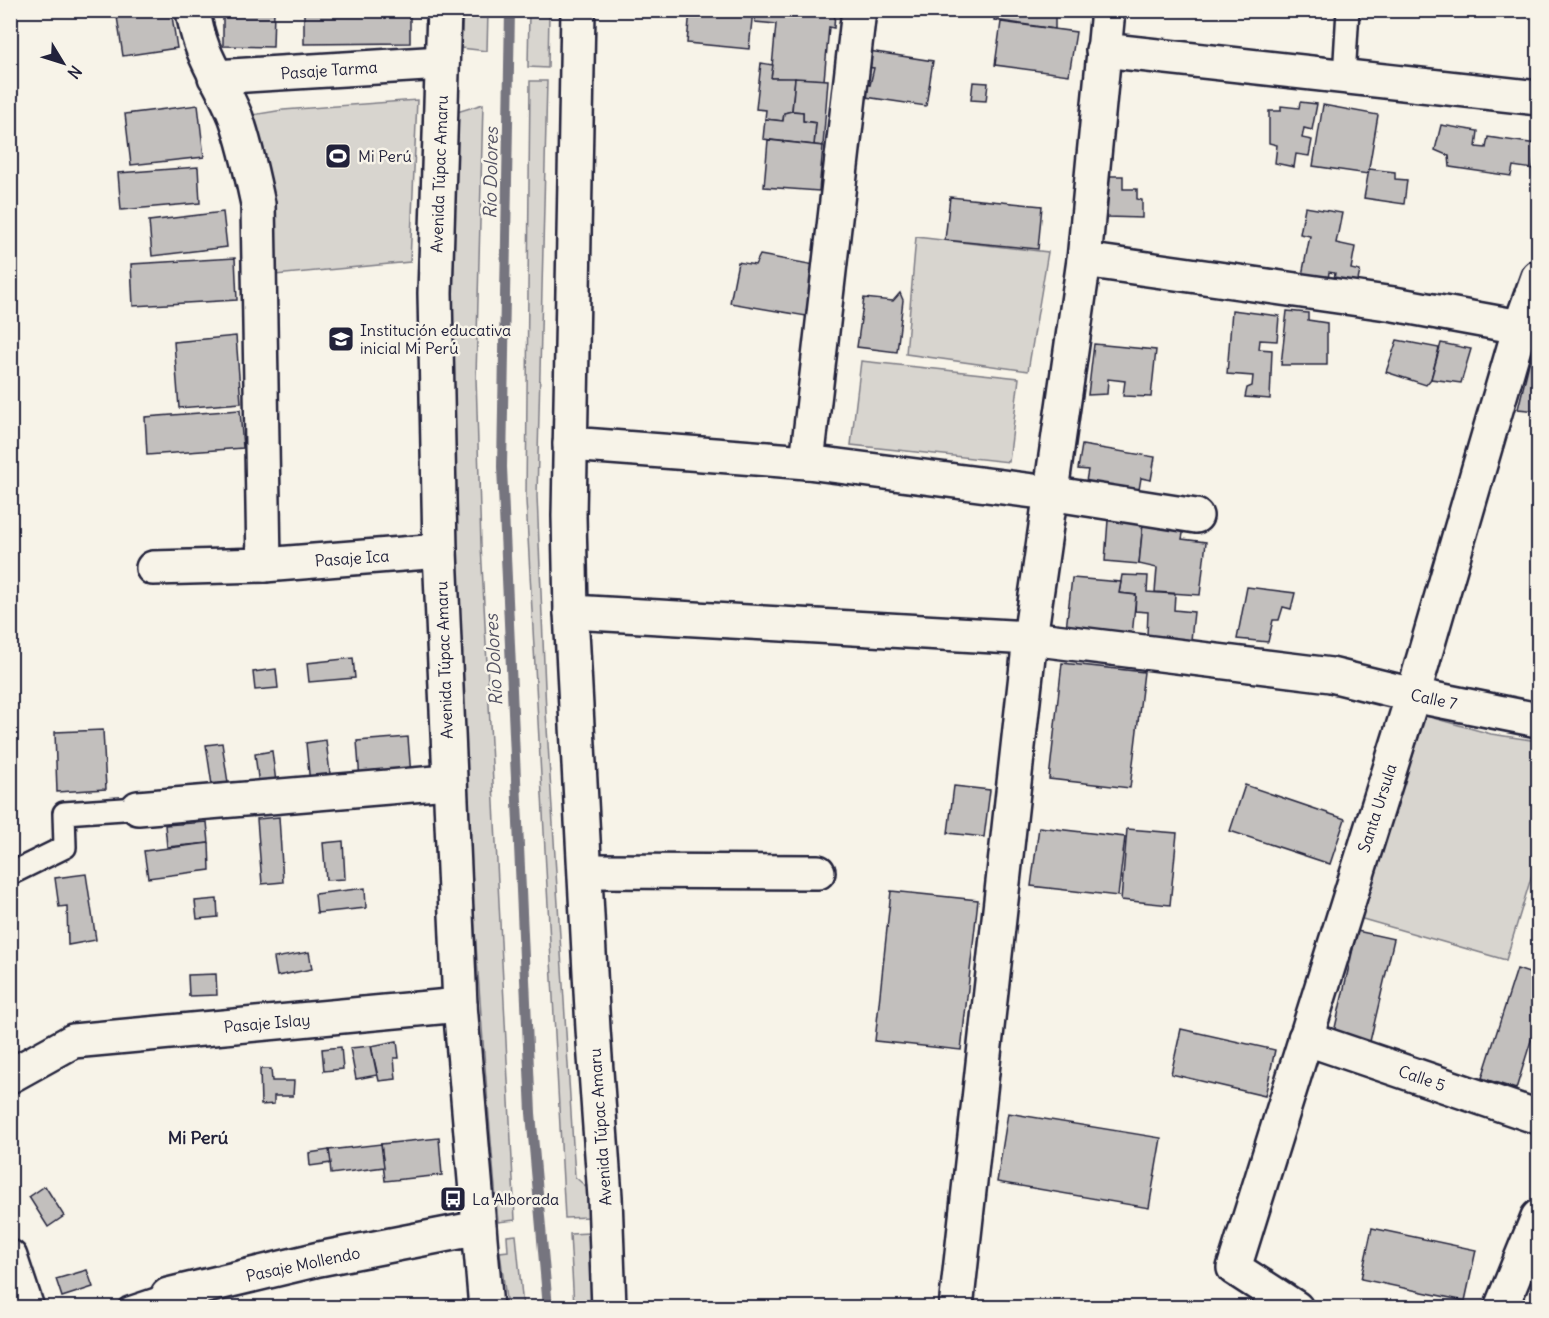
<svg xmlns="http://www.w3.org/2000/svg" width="1549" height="1318" font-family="Delius,sans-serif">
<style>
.green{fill:#d8d5cf;stroke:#7d7c85;stroke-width:1.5}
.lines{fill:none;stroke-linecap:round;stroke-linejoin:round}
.stream{stroke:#76747f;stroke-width:10}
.building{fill:#c2bfbd;stroke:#22223b;stroke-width:1.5}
.lane-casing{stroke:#22223b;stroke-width:26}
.street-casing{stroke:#22223b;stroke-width:38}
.secondary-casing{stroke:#22223b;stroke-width:38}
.lane{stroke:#f7f3e8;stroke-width:21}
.street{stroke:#f7f3e8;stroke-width:33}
.secondary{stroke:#f7f3e8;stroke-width:33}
.labels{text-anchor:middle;stroke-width:5;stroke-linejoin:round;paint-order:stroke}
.street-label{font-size:16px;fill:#22223b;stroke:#f7f3e8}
.poi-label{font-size:16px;fill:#22223b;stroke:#f7f3e8;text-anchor:start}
.water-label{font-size:18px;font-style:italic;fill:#535263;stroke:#f7f3e8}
.neighbourhood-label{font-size:18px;font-weight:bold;fill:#22223b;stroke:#f7f3e8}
</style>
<rect width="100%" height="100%" fill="#f7f3e8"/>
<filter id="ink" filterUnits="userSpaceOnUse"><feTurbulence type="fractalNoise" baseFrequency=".0167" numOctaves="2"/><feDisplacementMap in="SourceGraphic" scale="12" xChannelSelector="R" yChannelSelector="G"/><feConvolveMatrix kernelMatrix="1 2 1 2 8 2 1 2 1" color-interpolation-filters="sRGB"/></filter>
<g filter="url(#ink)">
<!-- green -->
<g class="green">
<path d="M463,11H488L487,51L461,48Z"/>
<path d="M529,11H549L548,68L528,67Z"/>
<path d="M530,81H547L537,496L546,712L575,1177L589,1189V1217L565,1218L526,500Z"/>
<path d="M417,100L410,262L275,275L252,115L283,110Z"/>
<path d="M483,104L476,377L481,545L515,1220L498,1222C473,942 455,661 453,380C452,291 455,201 457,112Z"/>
<path d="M916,237L1048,252L1028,371L906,354Z"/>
<path d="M861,361L1019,378L1009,462L851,445Z"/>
<path d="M1426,716L1491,734L1538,741V855L1506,960L1359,918Z"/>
<path d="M589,1233L592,1307H574L570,1234Z"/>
<path d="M516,1235L523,1307H507L500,1252L508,1251L507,1236Z"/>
</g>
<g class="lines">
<!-- stream -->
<path class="stream" d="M510,10L502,467L531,1113L548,1308"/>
</g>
<!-- building -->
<g class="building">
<path d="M116,10H171L177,48L123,56Z"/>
<path d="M223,10H274L273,47L223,46Z"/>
<path d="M304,10H410V43L304,44Z"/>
<path d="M690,10H753L749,49L687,43Z"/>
<path d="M756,10H835L834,28L829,27L824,80L771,78L776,24L755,22Z"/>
<path d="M995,10H1067L1055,12V29L994,20Z"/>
<path d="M1001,22L1076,32L1069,75L995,65Z"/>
<path d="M869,51L933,61L926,106L859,96L861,83L870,85L874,68L866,67Z"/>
<path d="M761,63L773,65L771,78H795L792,111L784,113L783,121L765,119L766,110L756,109Z"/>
<path d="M795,78L828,80L823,146L814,145L816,123L803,121V112L792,111Z"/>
<path d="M973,82L988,83L986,101L971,100Z"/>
<path d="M1300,102L1317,104L1312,130L1304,128L1302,138L1312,140L1309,156L1296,154L1294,167L1275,163L1277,145L1269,143V111H1281V106L1299,108Z"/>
<path d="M198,105L204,157L131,165L125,114Z"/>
<path d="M1323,105L1378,115L1368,174L1313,166Z"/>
<path d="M792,111L803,112V121L816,123L814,145L763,139L765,119L783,121L784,113Z"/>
<path d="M1441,125L1478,131L1476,147L1486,148L1488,137L1537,144L1533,169L1513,166L1511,176L1450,167L1449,156L1435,150Z"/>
<path d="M768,140L823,146L819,191L764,187Z"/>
<path d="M198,167L200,203L121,210L118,173Z"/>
<path d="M1369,169L1395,172V179L1407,180L1404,204L1364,198Z"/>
<path d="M1109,176H1123V189H1137V199L1142,200V218L1107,217Z"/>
<path d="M950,197L1042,206L1038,249L945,240Z"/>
<path d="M1305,207L1342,213L1336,243L1355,247L1351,269L1360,271L1356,290L1333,285L1335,273L1329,272L1328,280L1302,275L1310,236L1300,234Z"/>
<path d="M223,212L227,247L152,256L149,221Z"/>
<path d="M760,255L815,265L806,316L730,303L738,262L755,265Z"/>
<path d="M235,258L237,300L133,306L131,264Z"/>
<path d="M900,293L903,300L897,352L857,347L864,298L893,301Z"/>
<path d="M1232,310L1279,316L1277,341L1260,340L1259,349L1272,350L1270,399L1245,397L1247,388L1252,386L1253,376L1227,374Z"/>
<path d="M1287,311L1308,313V320L1327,323V365H1281Z"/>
<path d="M1538,326V411L1518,409Z"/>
<path d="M236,336L241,403L179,408L174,342Z"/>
<path d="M1397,340L1439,348L1431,379L1426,385L1386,372Z"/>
<path d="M1441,343L1471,349L1461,383L1431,379Z"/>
<path d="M1094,344L1156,350L1151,397L1123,396L1125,381L1108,379L1107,394L1088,395Z"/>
<path d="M240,410L243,448L147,455L145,417Z"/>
<path d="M1082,445L1155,457L1151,480L1141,478L1137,502L1084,493L1088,470L1078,469Z"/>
<path d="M1108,520L1143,523L1139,564L1105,561Z"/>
<path d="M1143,523L1184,528L1182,539L1206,542L1200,595L1155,592L1157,568L1139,564Z"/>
<path d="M1122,575L1148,576L1147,592L1175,594L1174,610L1194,612L1191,640L1147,636L1148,612L1135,611L1136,595L1119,593Z"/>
<path d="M1072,578L1121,582L1119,593L1136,595L1132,636L1066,629Z"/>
<path d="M1247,587L1295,593L1291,609L1283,607L1279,620H1273L1268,642L1237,639Z"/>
<path d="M353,658L355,678L309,682L307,663Z"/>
<path d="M1062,663L1144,672L1130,788L1049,779Z"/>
<path d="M276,669L278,688L255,690L253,672Z"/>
<path d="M103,730L106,789L57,792L55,732Z"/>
<path d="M408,737L411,776L360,780L357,741Z"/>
<path d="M326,740L331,782L310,784L306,743Z"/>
<path d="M222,743L228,783L212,785L206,745Z"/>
<path d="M272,751L277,790L260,793L255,754Z"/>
<path d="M1245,785L1345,819L1330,864L1230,831Z"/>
<path d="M954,786L990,790L984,837L948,833Z"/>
<path d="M279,817L283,882L262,884L257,819Z"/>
<path d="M207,822L209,843L167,847L165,825Z"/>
<path d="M1039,827L1125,837L1118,896L1031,886Z"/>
<path d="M1127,829L1177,833L1170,905L1121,900Z"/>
<path d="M343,841L345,879L326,880L323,843Z"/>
<path d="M209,843L210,870L148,878L144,851Z"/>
<path d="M86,874L96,940L68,945L67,906L59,907L55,878Z"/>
<path d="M365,888L366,908L317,913L315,894Z"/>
<path d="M891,891L978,900L961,1050L875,1041Z"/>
<path d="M217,899L218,917L197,919L195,901Z"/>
<path d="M1357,931L1394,939L1368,1050L1332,1041Z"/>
<path d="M309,952L312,969L277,976L274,958Z"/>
<path d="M1517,969L1538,976V1018L1516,1089L1482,1078Z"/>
<path d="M216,974L217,995L189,996L188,975Z"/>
<path d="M1181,1029L1275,1050L1265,1096L1171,1074Z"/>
<path d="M397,1041L399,1058H394L396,1079L379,1081L371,1046Z"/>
<path d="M371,1046L377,1075L356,1079L350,1048Z"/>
<path d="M341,1047L343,1069L324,1071L322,1049Z"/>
<path d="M260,1069H271L272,1081H294L293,1096H274V1104L261,1105Z"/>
<path d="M1008,1113L1161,1138L1149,1208L997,1182Z"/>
<path d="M439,1138L442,1175L385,1181L381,1144Z"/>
<path d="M381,1144L384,1167L331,1174L329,1150Z"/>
<path d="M329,1150L331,1163L310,1166L309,1153Z"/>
<path d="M45,1186L64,1216L48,1227L29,1197Z"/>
<path d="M1372,1228L1476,1250L1465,1301L1361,1279Z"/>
<path d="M87,1270L93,1287L62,1297L56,1279Z"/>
</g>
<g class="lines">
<defs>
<g id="lane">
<path d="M1344,77L1348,10"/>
<path d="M10,874L65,847L64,813L138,808"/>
<path d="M129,1308L168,1295"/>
</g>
<g id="street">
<path d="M193,10C199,56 220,78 236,118C246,146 252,176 258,204L264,565"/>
<path d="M1103,50L1538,98"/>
<path d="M215,77L442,63"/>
<path d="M1084,260L1394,304L1520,327"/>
<path d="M570,444L807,462L1049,493L1196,516"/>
<path d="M807,462L859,10"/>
<path d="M153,568L264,565L440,551"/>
<path d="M571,612L1030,638L1331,675L1413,695L1538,720"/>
<path d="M138,808L448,782"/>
<path d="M587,871L818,872"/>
<path d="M1305,1038L1538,1117"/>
<path d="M10,1076L73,1041L460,1005"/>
<path d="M10,1257L27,1308"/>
<path d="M168,1295L319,1259L479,1228"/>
<path d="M956,1308L1030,638L1084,260L1108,10"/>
<path d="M1296,1308L1234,1268L1413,695L1520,327L1538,277"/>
<path d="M1501,1308L1538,1217"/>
</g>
<g id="secondary">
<path d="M444,10L435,293L440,551L460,1005L486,1308"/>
<path d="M578,10L569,516L571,612L593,1029L605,1197L609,1308"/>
</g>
</defs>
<!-- lane casing -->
<use href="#lane" class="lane-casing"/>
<!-- street casing -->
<use href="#street" class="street-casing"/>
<!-- secondary casing -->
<use href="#secondary" class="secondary-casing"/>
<!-- lane -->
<use href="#lane" class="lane"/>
<!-- street -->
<use href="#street" class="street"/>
<!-- secondary -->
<use href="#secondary" class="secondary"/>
</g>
</g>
<!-- icons -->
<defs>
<symbol id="stadium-square" viewBox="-11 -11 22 22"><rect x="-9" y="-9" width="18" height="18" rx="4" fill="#22223b" stroke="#f7f3e8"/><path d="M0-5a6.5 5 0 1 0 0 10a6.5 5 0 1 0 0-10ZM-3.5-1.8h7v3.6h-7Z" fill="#fff"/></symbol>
<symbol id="school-square" viewBox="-11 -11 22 22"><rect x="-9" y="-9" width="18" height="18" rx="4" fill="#22223b" stroke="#f7f3e8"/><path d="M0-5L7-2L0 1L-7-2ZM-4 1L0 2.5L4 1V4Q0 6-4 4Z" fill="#fff"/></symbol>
<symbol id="bus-square" viewBox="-11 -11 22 22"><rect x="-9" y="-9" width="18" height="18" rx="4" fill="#22223b" stroke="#f7f3e8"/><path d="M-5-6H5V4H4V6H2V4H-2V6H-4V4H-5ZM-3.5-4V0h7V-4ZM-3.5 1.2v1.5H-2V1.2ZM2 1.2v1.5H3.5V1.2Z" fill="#fff"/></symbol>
</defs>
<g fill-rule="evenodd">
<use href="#stadium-square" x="323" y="141" width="30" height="30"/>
<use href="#school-square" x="326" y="324" width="30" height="30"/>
<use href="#bus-square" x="438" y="1184" width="30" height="30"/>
</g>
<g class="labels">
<!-- street labels -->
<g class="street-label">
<text transform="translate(329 70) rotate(-4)" y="6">Pasaje Tarma</text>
<text transform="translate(439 174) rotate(-88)" y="6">Avenida Túpac Amaru</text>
<text transform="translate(352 558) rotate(-4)" y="6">Pasaje Ica</text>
<text transform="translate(444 660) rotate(-92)" y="6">Avenida Túpac Amaru</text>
<text transform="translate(1434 699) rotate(12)" y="6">Calle 7</text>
<text transform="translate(1377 808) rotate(-72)" y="6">Santa Ursula</text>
<text transform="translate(267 1023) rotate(-5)" y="6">Pasaje Islay</text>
<text transform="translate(1422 1078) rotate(19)" y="6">Calle 5</text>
<text transform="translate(600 1127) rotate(-94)" y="6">Avenida Túpac Amaru</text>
<text transform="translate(303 1264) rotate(-12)" y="6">Pasaje Mollendo</text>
</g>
<!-- poi labels -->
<g class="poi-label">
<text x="358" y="162">Mi Perú</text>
<text x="360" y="336">Institución educativa<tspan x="360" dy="18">inicial Mi Perú</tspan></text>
<text x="472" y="1205">La Alborada</text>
</g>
<!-- water labels -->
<g class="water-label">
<text transform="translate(491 173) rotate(-89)" y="6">Río Dolores</text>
<text transform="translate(494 660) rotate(-93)" y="6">Río Dolores</text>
</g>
<!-- neighbourhood labels -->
<g class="neighbourhood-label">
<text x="198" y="1144">Mi Perú</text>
</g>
</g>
<!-- margin -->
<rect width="1549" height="1318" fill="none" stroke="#f7f3e8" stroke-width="36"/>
<rect x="18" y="18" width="1513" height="1282" fill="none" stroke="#22223b" stroke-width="2" filter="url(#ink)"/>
<!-- north arrow -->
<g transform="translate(63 63) rotate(128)" stroke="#f7f3e8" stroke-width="4.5" paint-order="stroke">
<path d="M0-4.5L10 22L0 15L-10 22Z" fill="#22223b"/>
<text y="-9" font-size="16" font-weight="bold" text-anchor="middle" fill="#22223b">N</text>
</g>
</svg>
